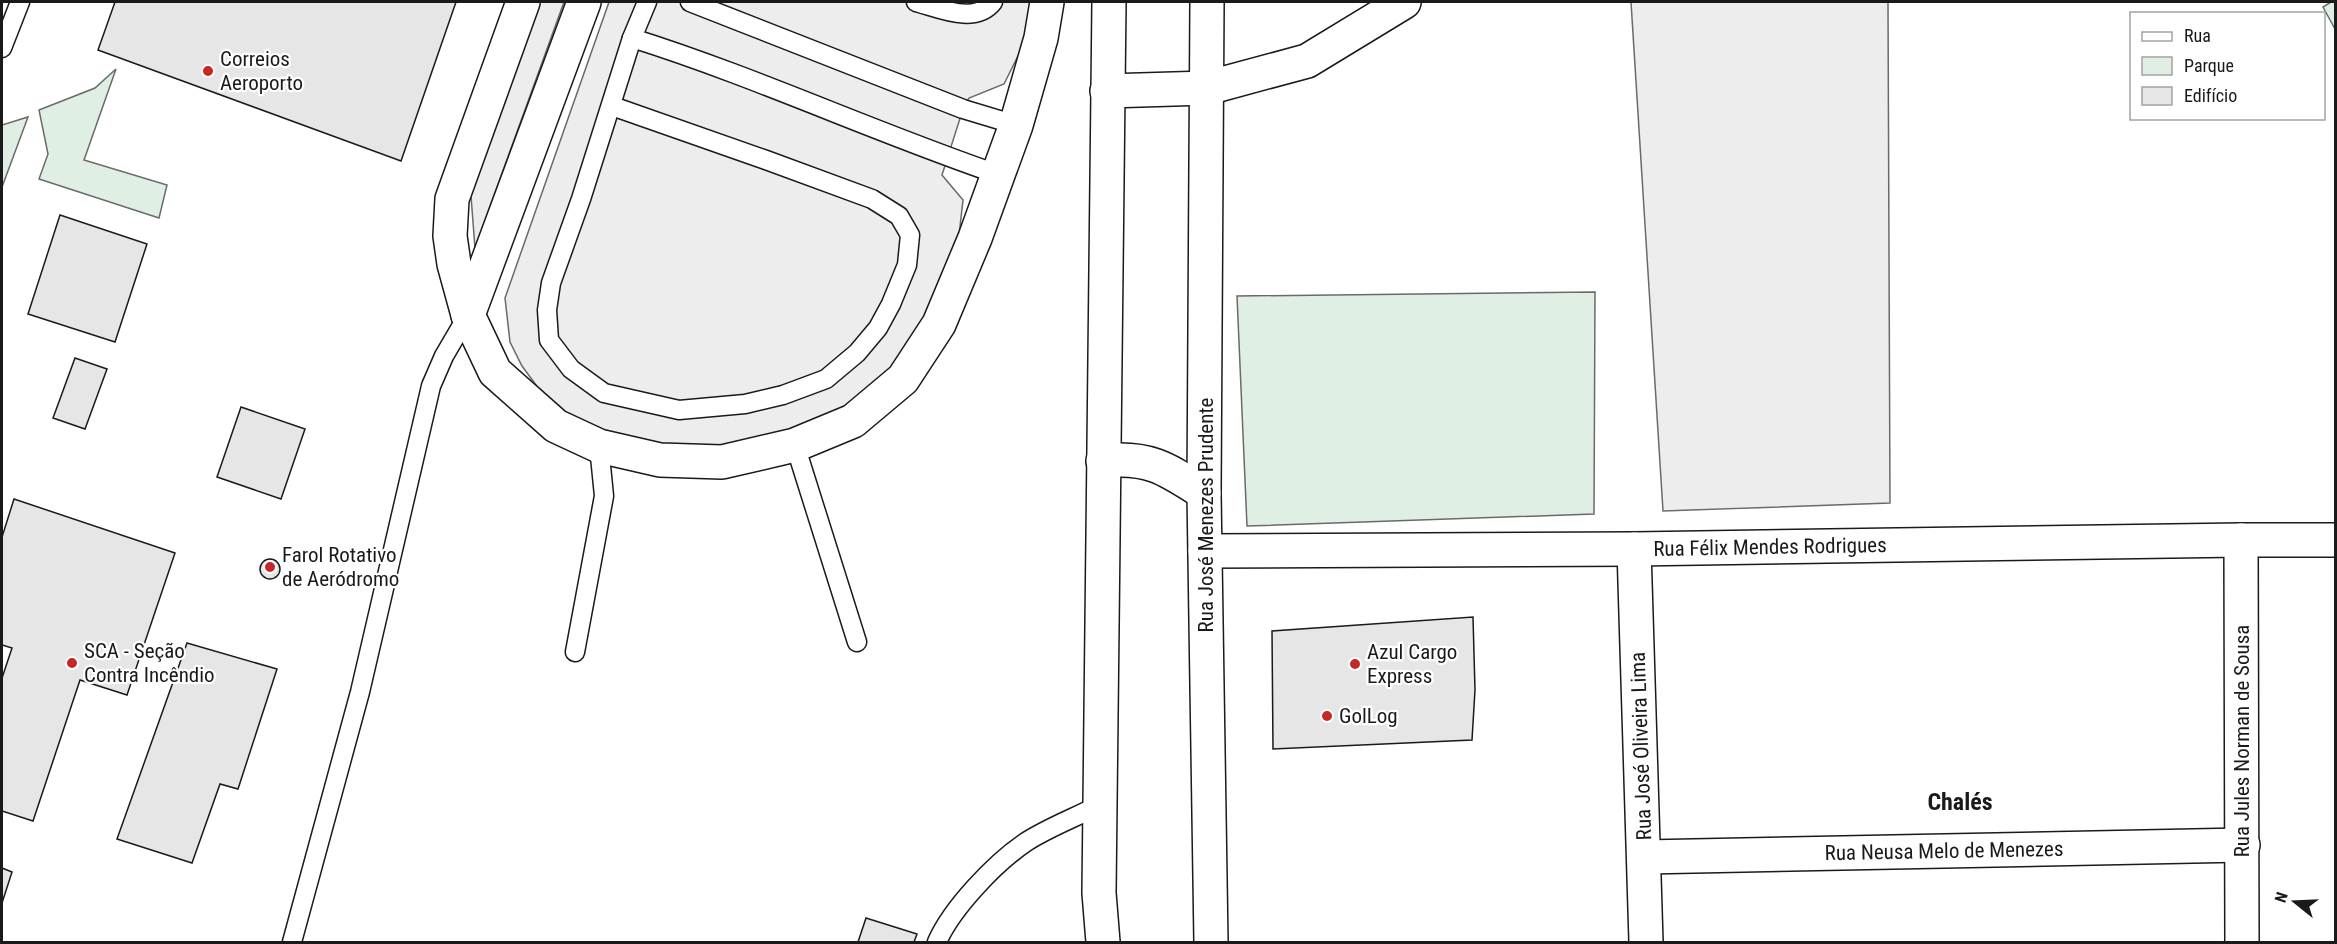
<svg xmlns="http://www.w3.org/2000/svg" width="2337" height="944" font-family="'Roboto Condensed',sans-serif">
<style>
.green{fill:#e0efe3;stroke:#6a6a6a;stroke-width:1.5}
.parking{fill:#ededed;stroke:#6a6a6a;stroke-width:1.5}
.building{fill:#e6e6e6;stroke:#1a1a1a;stroke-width:1.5}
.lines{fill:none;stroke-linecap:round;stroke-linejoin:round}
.lane-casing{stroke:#1a1a1a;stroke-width:21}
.street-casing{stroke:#1a1a1a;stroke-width:36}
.secondary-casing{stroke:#1a1a1a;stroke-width:36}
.lane{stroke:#fff;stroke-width:18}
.street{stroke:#fff;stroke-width:33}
.secondary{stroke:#fff;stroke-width:33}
.poi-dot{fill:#c62828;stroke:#fff;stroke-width:2}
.labels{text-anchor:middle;stroke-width:4.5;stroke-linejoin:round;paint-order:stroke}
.poi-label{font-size:21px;fill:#1a1a1a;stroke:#fff;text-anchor:start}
.street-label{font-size:21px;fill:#1a1a1a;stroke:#fff}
.quarter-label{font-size:24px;font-weight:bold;fill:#1a1a1a;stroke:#fff}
</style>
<rect width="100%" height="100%" fill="#fff"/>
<!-- green -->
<g class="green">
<path d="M2331,2H2335V29L2323,7Z"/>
<path d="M116,69L84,160L167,185L159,218L39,179L48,154L39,110L95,88Z"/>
<path d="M28,117L2,187V125Z"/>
<path d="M1595,292L1594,514L1247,526L1237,296Z"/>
</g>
<!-- parking -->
<g class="parking">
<path d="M536,2H564L475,248L470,183Z"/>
<path d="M609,2H1036L1024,44L1004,84L969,98L963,109L942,175L963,200L958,244L935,310L892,383L754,452L625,455L550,404L522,366L510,342L505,298Z"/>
<path d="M1631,2H1888L1890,503L1663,511Z"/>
</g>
<!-- building -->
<g class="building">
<path d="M115,2H456L401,161L98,50Z"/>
<path d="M60,215L147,244L115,342L28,314Z"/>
<path d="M75,358L107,369L85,429L53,418Z"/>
<path d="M241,407L305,429L281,499L217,477Z"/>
<path d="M14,499L175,553L127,695L80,680L33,821L2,811V678L12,648L2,645V537Z"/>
<circle cx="270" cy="569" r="10"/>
<path d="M1473,617L1475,690L1472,740L1273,749L1272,631Z"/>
<path d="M187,643L277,669L238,789L220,784L192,863L117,839Z"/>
<path d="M2,868L12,872L2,903Z"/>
<path d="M866,918L917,934L914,942H858Z"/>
</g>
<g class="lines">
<defs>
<g id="lane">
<path d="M690,2L963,109L1016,125"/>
<path d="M916,2C939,8 975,25 993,2"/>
<path d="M632,38C756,77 874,132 997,174"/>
<path d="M2,48L20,2"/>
<path d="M612,106L766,160L872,199L899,216L910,235L907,265L891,304L878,328L857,353L826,379L783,395L745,404L679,410L604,393L571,369L549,340L547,310L551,283L581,199L632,38L647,2"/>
<path d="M795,445L857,642"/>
<path d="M575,652L604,496L599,446"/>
<path d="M292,942L360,692L431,386L444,356L468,315"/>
<path d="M937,942C952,908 995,863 1026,842C1049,827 1077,817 1101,804"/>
</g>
<g id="street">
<path d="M523,2L452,199L450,236L454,264L468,315L495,372L556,426L599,446L660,460L722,462L795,445L853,421L903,379L939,324L975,238L1016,125L1041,38L1047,2"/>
<path d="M1107,91L1207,88L1307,61L1404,2"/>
<path d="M468,315L584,2"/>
<path d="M2241,540L2242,942"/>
<path d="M1634,549L1646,942"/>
<path d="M1205,551L1634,549L2241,540H2336"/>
<path d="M1645,857L2243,845"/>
</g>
<g id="secondary">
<path d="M1207,2L1204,493L1211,942"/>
<path d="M1103,461C1149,456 1167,469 1204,493"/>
<path d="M1103,942L1099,893L1109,2"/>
</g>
</defs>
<!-- lane casing -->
<use href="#lane" class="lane-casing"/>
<!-- street casing -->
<use href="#street" class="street-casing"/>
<!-- secondary casing -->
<use href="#secondary" class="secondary-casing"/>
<!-- lane -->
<use href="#lane" class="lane"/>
<!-- street -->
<use href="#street" class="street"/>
<!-- secondary -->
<use href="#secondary" class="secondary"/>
</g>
<!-- markers -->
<g class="poi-dot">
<circle cx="208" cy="71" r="6"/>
<circle cx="270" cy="567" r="6"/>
<circle cx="72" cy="663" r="6"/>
<circle cx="1355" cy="664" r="6"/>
<circle cx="1327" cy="716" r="6"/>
</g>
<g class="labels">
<!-- poi labels -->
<g class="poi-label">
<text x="220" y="66">Correios<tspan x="220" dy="24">Aeroporto</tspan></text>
<text x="282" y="562">Farol Rotativo<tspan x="282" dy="24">de Aeródromo</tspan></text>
<text x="84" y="658">SCA - Seção<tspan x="84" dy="24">Contra Incêndio</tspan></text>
<text x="1367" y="659">Azul Cargo<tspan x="1367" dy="24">Express</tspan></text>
<text x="1339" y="723">GolLog</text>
</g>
<!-- street labels -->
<g class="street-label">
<text transform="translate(1206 515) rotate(-90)" y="7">Rua José Menezes Prudente</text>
<text transform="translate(1770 547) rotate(-1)" y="7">Rua Félix Mendes Rodrigues</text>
<text transform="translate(2242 741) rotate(-90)" y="7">Rua Jules Norman de Sousa</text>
<text transform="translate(1641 746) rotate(-92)" y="7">Rua José Oliveira Lima</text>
<text transform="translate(1944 851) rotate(-1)" y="7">Rua Neusa Melo de Menezes</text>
</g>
<!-- quarter labels -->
<g class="quarter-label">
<text x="1960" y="810">Chalés</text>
</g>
</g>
<!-- border -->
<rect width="2337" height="944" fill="none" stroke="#1a1a1a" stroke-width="6"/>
<!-- legend -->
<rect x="2130" y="12" width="195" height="108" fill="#ffffff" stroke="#a3a3a3" stroke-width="1.5"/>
<rect x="2142" y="32" width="30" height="9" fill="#ffffff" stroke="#a3a3a3" stroke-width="1.5"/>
<text x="2184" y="42" font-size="18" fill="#1a1a1a">Rua</text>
<rect x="2142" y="57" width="30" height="18" fill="#e0efe3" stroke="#a3a3a3" stroke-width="1.5"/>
<text x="2184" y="72" font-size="18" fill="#1a1a1a">Parque</text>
<rect x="2142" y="87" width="30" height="18" fill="#e6e6e6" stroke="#a3a3a3" stroke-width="1.5"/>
<text x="2184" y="102" font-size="18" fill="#1a1a1a">Edifício</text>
<!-- north arrow -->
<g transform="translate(2295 902) rotate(288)" stroke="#ffffff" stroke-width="4.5" paint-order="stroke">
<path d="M0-4.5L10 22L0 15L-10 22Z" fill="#1a1a1a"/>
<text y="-9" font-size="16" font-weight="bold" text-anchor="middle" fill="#1a1a1a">N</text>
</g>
</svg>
